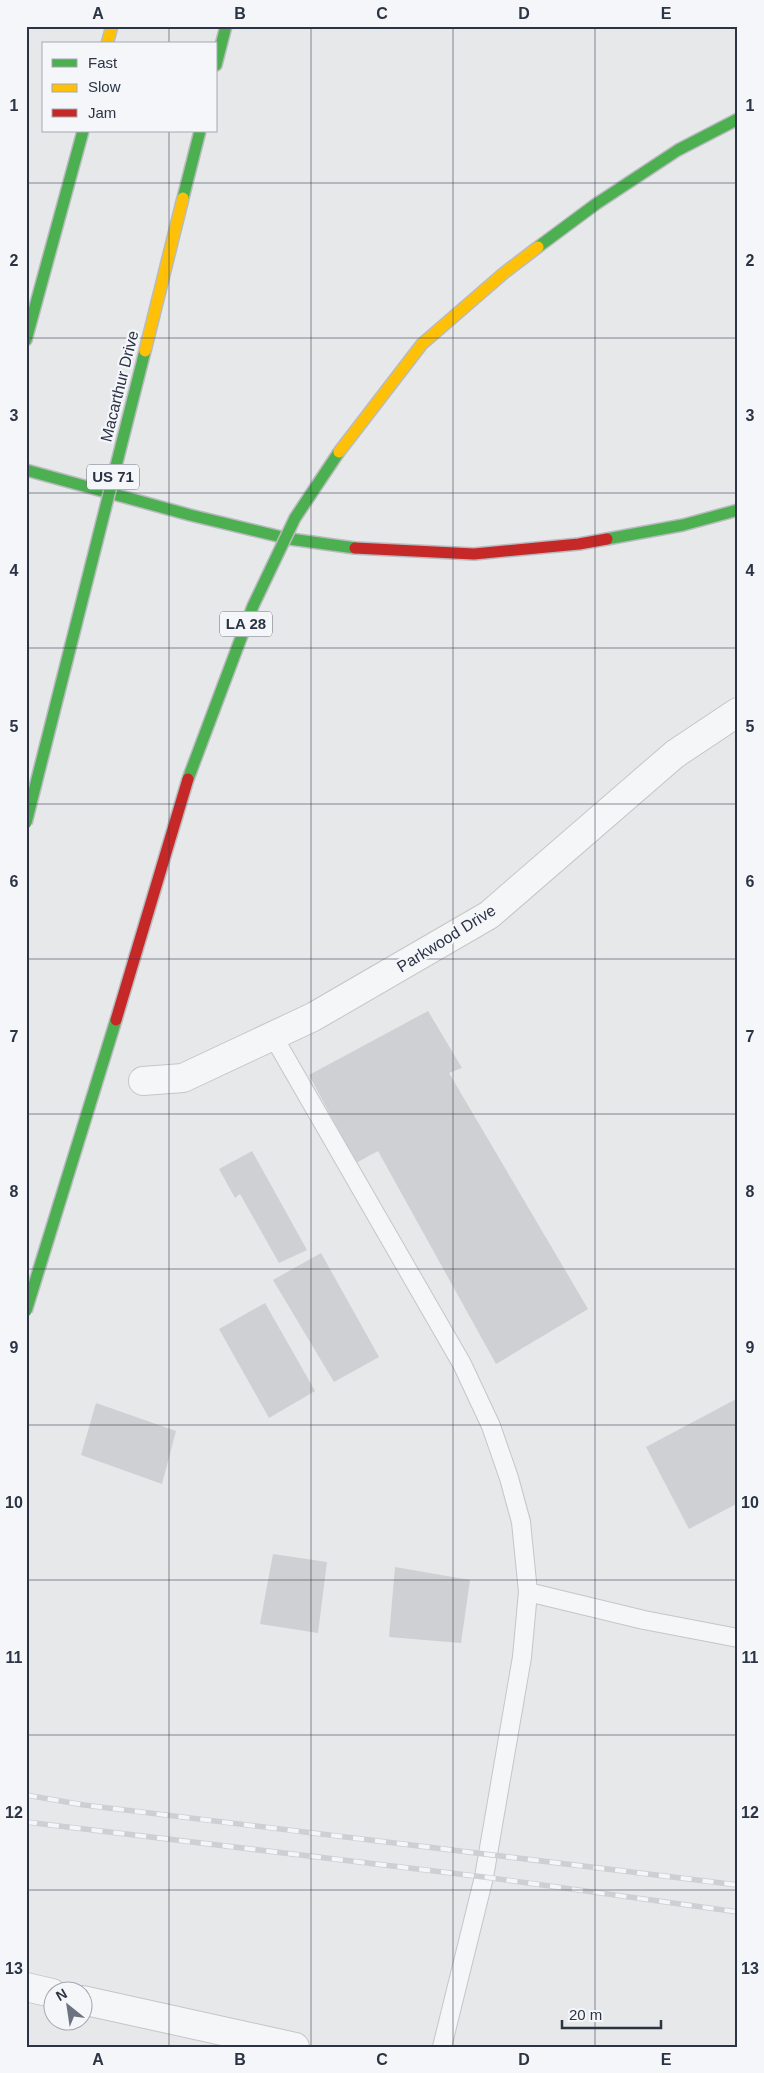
<svg xmlns="http://www.w3.org/2000/svg" width="764" height="2073" font-family="Arial,sans-serif">
<style>
.building{fill:#ced0d3}
.lines{fill:none;stroke-linecap:round;stroke-linejoin:round}
.lane-casing{stroke:#c4c6c8;stroke-width:20}
.street-casing{stroke:#c4c6c8;stroke-width:30}
.fast-casing{stroke:#b8bbbf;stroke-width:14}
.slow-casing{stroke:#b8bbbf;stroke-width:14}
.jam-casing{stroke:#b8bbbf;stroke-width:14}
.lane{stroke:#f5f6f7;stroke-width:18}
.street{stroke:#f5f6f7;stroke-width:28}
.fast{stroke:#4caf50;stroke-width:11}
.slow{stroke:#ffc107;stroke-width:11}
.jam{stroke:#c62828;stroke-width:11}
.rail-casing{stroke:#cecfd2;stroke-width:5.5}
.rail{stroke:#f4f6f9;stroke-width:4;stroke-dasharray:11;stroke-linecap:butt}
.fast-bridge-casing{stroke:#b8bbbf;stroke-width:14;stroke-linecap:butt}
.slow-bridge-casing{stroke:#b8bbbf;stroke-width:14;stroke-linecap:butt}
.jam-bridge-casing{stroke:#b8bbbf;stroke-width:14;stroke-linecap:butt}
.fast-bridge{stroke:#4caf50;stroke-width:11}
.slow-bridge{stroke:#ffc107;stroke-width:11}
.jam-bridge{stroke:#c62828;stroke-width:11}
.grid{fill:none;stroke:#2b3445;stroke-width:1;stroke-opacity:0.55}
.labels{text-anchor:middle;stroke-width:4.5;stroke-linejoin:round;paint-order:stroke}
.shield{fill:#f4f6f9;stroke:#676e7b;stroke-width:1}
.shield-label{font-size:15px;font-weight:bold;fill:#2b3445}
.street-label{font-size:16px;fill:#2b3445;stroke:#f4f6f9}
.neatline{fill:none;stroke:#2b3445;stroke-width:2}
.grid-label{font-size:16px;text-anchor:middle;font-weight:bold;fill:#2b3445}
</style>
<rect width="100%" height="100%" fill="#e6e8ea"/>
<!-- building -->
<g class="building">
<path d="M428,1011L462,1068L449,1073L588,1309L496,1364L378,1151L356,1163L309,1075Z"/>
<path d="M252,1151L307,1250L279,1263L240,1194L235,1198L219,1169Z"/>
<path d="M321,1253L379,1357L334,1382L273,1280Z"/>
<path d="M265,1303L315,1391L269,1418L219,1329Z"/>
<path d="M738,1398V1503L689,1529L646,1447Z"/>
<path d="M96,1403L176,1431L162,1484L81,1455Z"/>
<path d="M273,1554L327,1562L318,1633L260,1624Z"/>
<path d="M395,1567L470,1580L461,1643L389,1637Z"/>
</g>
<g class="lines">
<defs>
<g id="lane">
<path d="M273,1036L462,1364L491,1426L509,1478L521,1522L528,1592L522,1657L484,1877L442,2047"/>
<path d="M528,1592L644,1620L738,1638"/>
</g>
<g id="street">
<path d="M143,1081L183,1078L313,1017L489,915L675,754L738,712"/>
<path d="M26,1987L52,1993"/>
<path d="M82,2000L295,2047"/>
</g>
<g id="fast">
<path d="M216,65L226,26"/>
<path d="M26,340L83,131"/>
<path d="M26,470L190,515L290,539L355,548"/>
<path d="M607,539L683,525L738,510"/>
</g>
<path id="slow" d="M107,44L112,26"/>
<path id="jam" d="M355,548L474,554L579,544L607,539"/>
</defs>
<!-- lane casing -->
<use href="#lane" class="lane-casing"/>
<!-- street casing -->
<use href="#street" class="street-casing"/>
<!-- fast casing -->
<use href="#fast" class="fast-casing"/>
<!-- slow casing -->
<use href="#slow" class="slow-casing"/>
<!-- jam casing -->
<use href="#jam" class="jam-casing"/>
<!-- lane -->
<use href="#lane" class="lane"/>
<!-- street -->
<use href="#street" class="street"/>
<!-- fast -->
<use href="#fast" class="fast"/>
<!-- slow -->
<use href="#slow" class="slow"/>
<!-- jam -->
<use href="#jam" class="jam"/>
<defs>
<g id="rail">
<path d="M26,1795L84,1805L738,1885"/>
<path d="M26,1822L484,1877L738,1912"/>
</g>
</defs>
<!-- rail casing -->
<use href="#rail" class="rail-casing"/>
<!-- rail -->
<use href="#rail" class="rail"/>
<defs>
<g id="fast-bridge">
<path d="M183,198L200,131"/>
<path d="M538,247L596,204L678,150L738,119"/>
<path d="M188,779L253,606L295,518L339,452"/>
<path d="M26,823L145,351"/>
<path d="M26,1311L116,1020"/>
</g>
<g id="slow-bridge">
<path d="M145,351L183,198"/>
<path d="M339,452L422,344L504,273L538,247"/>
</g>
<path id="jam-bridge" d="M116,1020L188,779"/>
</defs>
<!-- fast-bridge casing -->
<use href="#fast-bridge" class="fast-bridge-casing"/>
<!-- slow-bridge casing -->
<use href="#slow-bridge" class="slow-bridge-casing"/>
<!-- jam-bridge casing -->
<use href="#jam-bridge" class="jam-bridge-casing"/>
<!-- fast-bridge -->
<use href="#fast-bridge" class="fast-bridge"/>
<!-- slow-bridge -->
<use href="#slow-bridge" class="slow-bridge"/>
<!-- jam-bridge -->
<use href="#jam-bridge" class="jam-bridge"/>
</g>
<!-- grid -->
<path class="grid" d="M169,26V44M311,26V2047M453,26V2047M595,26V2047M169,131V2047M26,183H738M26,338H738M26,493H738M26,648H738M26,804H738M26,959H738M26,1114H738M26,1269H738M26,1425H738M26,1580H738M26,1735H738M26,1890H738"/>
<g class="labels">
<!-- shield labels -->
<g class="shield">
<rect x="87" y="464.5" width="52" height="25" rx="4"/>
<rect x="220" y="611.5" width="52" height="25" rx="4"/>
</g>
<g class="shield-label">
<text x="113" y="482">US 71</text>
<text x="246" y="629">LA 28</text>
</g>
<!-- street labels -->
<g class="street-label">
<text transform="translate(119 386) rotate(-76)" y="6">Macarthur Drive</text>
<text transform="translate(446 938) rotate(-32)" y="6">Parkwood Drive</text>
</g>
</g>
<!-- border -->
<rect width="764" height="2073" fill="none" stroke="#f4f6f9" stroke-width="55"/>
<!-- legend -->
<rect x="42" y="42" width="175" height="90" fill="#f4f6f9" stroke="#a4a8b1"/>
<rect x="52" y="59" width="25" height="8" fill="#4caf50" stroke="#a4a8b1"/>
<text x="88" y="68" font-size="15" fill="#2b3445">Fast</text>
<rect x="52" y="84" width="25" height="8" fill="#ffc107" stroke="#a4a8b1"/>
<text x="88" y="92" font-size="15" fill="#2b3445">Slow</text>
<rect x="52" y="109" width="25" height="8" fill="#c62828" stroke="#a4a8b1"/>
<text x="88" y="118" font-size="15" fill="#2b3445">Jam</text>
<!-- north arrow -->
<g transform="translate(68 2006) rotate(330)"><circle r="24" fill="#f4f6f9" stroke="#a4a8b1"/>
<path d="M0-4L9 19L0 12L-9 19Z" fill="#6c737f"/>
<text y="-8" font-size="14" font-weight="bold" text-anchor="middle" fill="#2b3445">N</text>
</g>
<!-- scale -->
<path d="M562 2020v8h99v-8" fill="none" stroke="#2b3445" stroke-width="2.5"/>
<text x="569" y="2020" font-size="15" fill="#2b3445" stroke="#f4f6f9" stroke-width="4" paint-order="stroke">20 m</text>
<rect x="28" y="28" width="708" height="2018" class="neatline"/>
<g class="grid-label">
<text x="98" y="19">A</text>
<text x="240" y="19">B</text>
<text x="382" y="19">C</text>
<text x="524" y="19">D</text>
<text x="666" y="19">E</text>
<text x="14" y="111">1</text>
<text x="750" y="111">1</text>
<text x="14" y="266">2</text>
<text x="750" y="266">2</text>
<text x="14" y="421">3</text>
<text x="750" y="421">3</text>
<text x="14" y="576">4</text>
<text x="750" y="576">4</text>
<text x="14" y="732">5</text>
<text x="750" y="732">5</text>
<text x="14" y="887">6</text>
<text x="750" y="887">6</text>
<text x="14" y="1042">7</text>
<text x="750" y="1042">7</text>
<text x="14" y="1197">8</text>
<text x="750" y="1197">8</text>
<text x="14" y="1353">9</text>
<text x="750" y="1353">9</text>
<text x="14" y="1508">10</text>
<text x="750" y="1508">10</text>
<text x="14" y="1663">11</text>
<text x="750" y="1663">11</text>
<text x="14" y="1818">12</text>
<text x="750" y="1818">12</text>
<text x="14" y="1974">13</text>
<text x="750" y="1974">13</text>
<text x="98" y="2065">A</text>
<text x="240" y="2065">B</text>
<text x="382" y="2065">C</text>
<text x="524" y="2065">D</text>
<text x="666" y="2065">E</text>
</g>
</svg>
